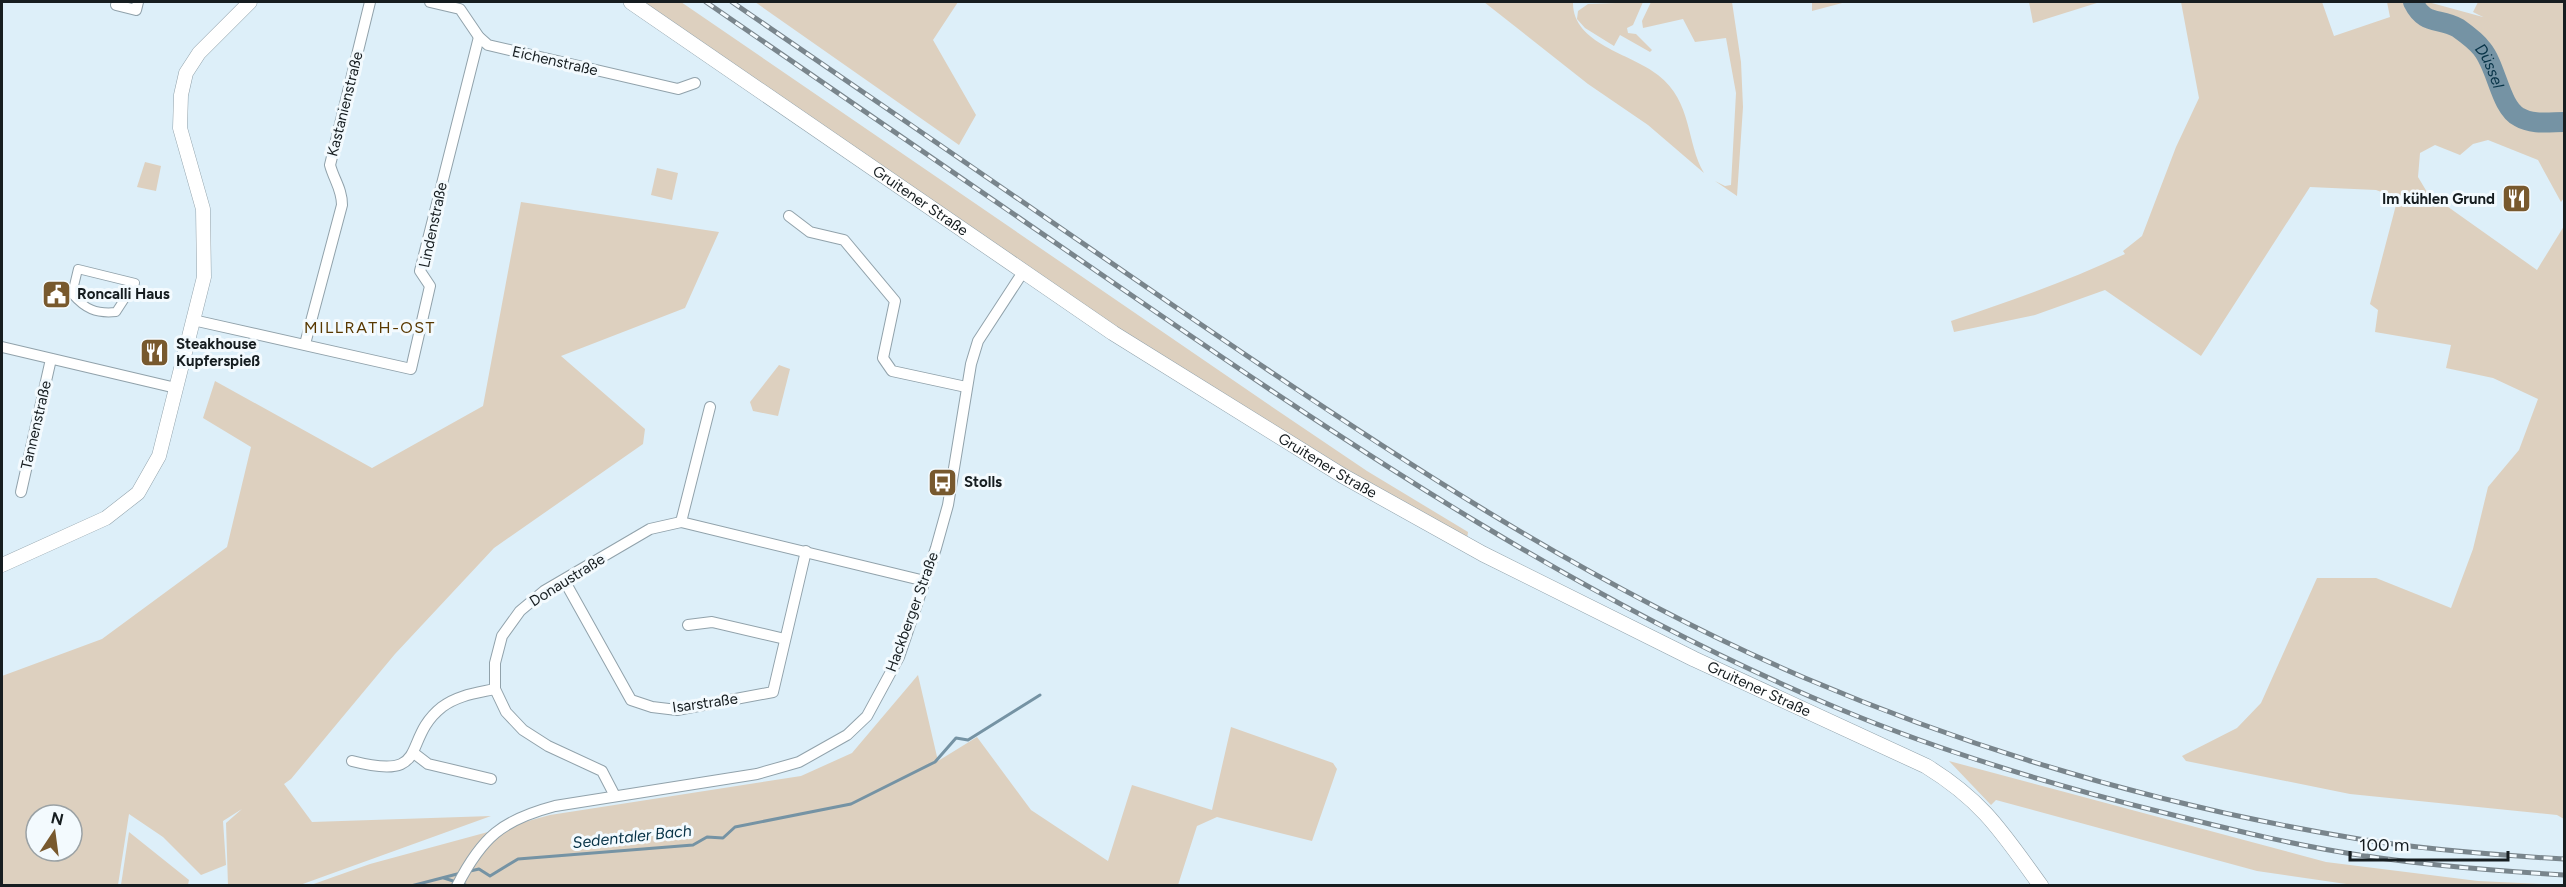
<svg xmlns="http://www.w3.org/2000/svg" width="2566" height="887" font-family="Figtree,sans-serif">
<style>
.green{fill:#ddd0bf;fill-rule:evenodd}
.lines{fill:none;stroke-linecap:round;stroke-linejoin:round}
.stream{stroke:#7593a4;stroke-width:3}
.river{stroke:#7593a4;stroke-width:20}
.pedestrian-casing{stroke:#91a2ab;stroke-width:10}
.minor-casing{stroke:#91a2ab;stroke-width:12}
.tertiary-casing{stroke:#91a2ab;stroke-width:15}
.secondary-casing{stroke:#91a2ab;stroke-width:16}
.pedestrian{stroke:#fff;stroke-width:8}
.minor{stroke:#fff;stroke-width:10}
.tertiary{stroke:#fff;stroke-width:14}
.secondary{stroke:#fff;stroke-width:15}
.rail-casing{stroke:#79858c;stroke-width:5}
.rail{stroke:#f3fafe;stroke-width:3;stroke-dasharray:9;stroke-linecap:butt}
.labels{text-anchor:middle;stroke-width:6;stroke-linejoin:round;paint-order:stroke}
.street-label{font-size:15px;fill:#161d20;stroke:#f3fafe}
.poi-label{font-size:15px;font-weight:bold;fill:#161d20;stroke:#f3fafe;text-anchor:start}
.water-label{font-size:16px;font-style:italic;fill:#073347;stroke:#f3fafe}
.neighbourhood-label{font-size:16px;letter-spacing:1.5px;fill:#583800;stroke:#f3fafe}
</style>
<rect width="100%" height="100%" fill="#ddeff9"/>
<!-- green -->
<g class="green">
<path d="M640,2H681L1265,402L1367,471L1468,532L1467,539L1354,476L1169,365Z"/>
<path d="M755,2H958L933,40L976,115L959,145Z"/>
<path d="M1484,2H1573C1572,44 1630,53 1658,75C1693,102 1686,143 1704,173L1648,125L1588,84Z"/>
<path d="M1643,2L1633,25L1627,28L1628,33L1636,34L1652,50L1650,52L1620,35L1614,46L1585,28L1577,19L1578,11L1588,4Z"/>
<path d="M1651,2H1732L1741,62L1743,107L1737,196L1715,181L1725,186L1731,185L1736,93L1726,38L1695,42L1683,19L1643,28L1642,21Z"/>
<path d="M1812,2H1846L1812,11Z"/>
<path d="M2029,2H2100L2033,23Z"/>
<path d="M2181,2H2322L2334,36L2390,17L2387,2H2428L2483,17L2473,12L2478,2H2564V198L2561,202L2538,160L2488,140L2473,144L2460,155L2435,145L2420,153L2418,177L2427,192L2537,270L2564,226V819L2557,815L2350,794L2186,761L2182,756L2237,728L2261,703L2317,578H2376L2451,608L2473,549L2488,487L2519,450L2538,399L2493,378L2446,368L2451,345L2375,332L2378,310L2370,304L2396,205L2392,196L2376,190L2310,187L2201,356L2105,290L2035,315L1954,332L1951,321C2010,301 2069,281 2125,254L2123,251L2142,236L2176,147L2199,98Z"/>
<path d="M145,162L161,166L156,191L137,187Z"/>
<path d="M657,168L678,173L672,200L651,195Z"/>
<path d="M521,202L719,232L685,308L561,356L645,429L643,444L494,548L395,654L291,779L284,784L312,822L491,816L300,885L228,886L226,823L242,809L223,821L226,865L201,875L163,837L129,814L118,885H2V676L102,639L227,547L251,447L203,418L215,381L372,468L483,406ZM36,815H72V851H36Z"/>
<path d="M779,365L790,369L778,416L753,411L750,402Z"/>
<path d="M918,675L938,761L977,737L1031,810L1108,861L1132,785L1212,810L1231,727L1333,763L1337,769L1312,841L1217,817L1197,826L1178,885L308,886L370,864L550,815L801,776L852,753Z"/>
<path d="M1949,761L2326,862L2478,881L2564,885L2360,886L2257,871L1996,800L1991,805Z"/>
<path d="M129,832L189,880L188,885H121Z"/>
</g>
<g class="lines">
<!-- stream -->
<g class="stream">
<path d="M470,871L479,869L490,876L518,859L693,845L707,837L723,838L735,827L851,804L935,762L956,738L968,740L1040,695"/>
<path d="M444,878L468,886"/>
<path d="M411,886L461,873"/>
</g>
<!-- river -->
<path class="river" id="s1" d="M2413,2C2425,26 2438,17 2458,28C2465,33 2477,42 2482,49C2497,67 2500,107 2519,117C2532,125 2550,122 2564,122"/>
<defs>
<path id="pedestrian" d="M78,269L135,283L133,290L129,292L116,312C96,314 85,309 72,294Z"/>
<g id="minor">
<path d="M430,2L460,9L479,37L488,45L678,89L695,83"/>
<path d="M116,5L136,10L138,2"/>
<path d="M789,216L810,232L844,240L895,301L883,358L892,371L966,387"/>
<path d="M193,320L411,369L430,286L420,271L479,37"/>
<path d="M305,344L342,205C342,189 334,180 330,165L370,2"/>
<path d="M2,347L176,388"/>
<path d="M21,492L51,359"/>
<path d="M681,522L710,407"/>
<path d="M564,580L631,700L652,707L677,710L773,692L806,551"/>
<path d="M688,625L712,622L785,639"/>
<path d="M415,754L428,764L491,779"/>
<path d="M352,761C433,782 400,740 442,707C458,695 477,693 495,689"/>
<path d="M615,796L602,771L548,746L523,730L506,712L495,689V663L502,636L520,611L544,591L650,529L681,522L925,581"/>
<path d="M457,886C482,837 502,820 555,806L757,774L799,762L847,735L867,716L899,657L936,548L948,505L971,364L978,341L1023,272"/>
</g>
<path id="tertiary" d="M2,565L106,518L138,493L159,456L204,277L203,209L180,128L181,95L186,73L199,53L250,2"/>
<g id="secondary">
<path id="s2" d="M631,2L1113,333L1343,476L1483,554L1694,659L1926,766C1983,801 2002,832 2041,886"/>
</g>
</defs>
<!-- pedestrian casing -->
<use href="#pedestrian" class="pedestrian-casing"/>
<!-- minor casing -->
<use href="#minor" class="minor-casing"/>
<!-- tertiary casing -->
<use href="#tertiary" class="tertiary-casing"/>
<!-- secondary casing -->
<use href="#secondary" class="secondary-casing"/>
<!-- pedestrian -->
<use href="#pedestrian" class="pedestrian"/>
<!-- minor -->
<use href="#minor" class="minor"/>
<!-- tertiary -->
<use href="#tertiary" class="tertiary"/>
<!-- secondary -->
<use href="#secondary" class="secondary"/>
<defs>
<g id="rail">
<path d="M706,2C849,101 993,200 1137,299C1362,454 1589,605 1842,710C1945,753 2053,785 2161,812C2229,829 2297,846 2366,856C2432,866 2498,871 2564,875"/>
<path d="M732,2C879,103 1027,205 1174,306C1375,444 1581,582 1805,678C1981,753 2170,808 2359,839C2427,850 2496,855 2564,859"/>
</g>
</defs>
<!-- rail casing -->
<use href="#rail" class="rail-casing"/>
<!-- rail -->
<use href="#rail" class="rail"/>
</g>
<!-- icons -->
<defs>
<symbol id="restaurant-square" viewBox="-11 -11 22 22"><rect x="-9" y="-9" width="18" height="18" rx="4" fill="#78592e" stroke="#f3fafe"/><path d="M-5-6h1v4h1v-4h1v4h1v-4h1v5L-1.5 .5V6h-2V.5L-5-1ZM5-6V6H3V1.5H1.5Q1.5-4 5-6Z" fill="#fff"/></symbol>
<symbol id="civic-square" viewBox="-11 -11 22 22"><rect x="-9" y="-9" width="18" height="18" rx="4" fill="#78592e" stroke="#f3fafe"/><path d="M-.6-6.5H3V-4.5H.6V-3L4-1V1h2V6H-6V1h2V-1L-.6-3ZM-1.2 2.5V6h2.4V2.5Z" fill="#fff"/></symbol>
<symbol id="bus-square" viewBox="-11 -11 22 22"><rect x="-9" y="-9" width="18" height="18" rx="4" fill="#78592e" stroke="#f3fafe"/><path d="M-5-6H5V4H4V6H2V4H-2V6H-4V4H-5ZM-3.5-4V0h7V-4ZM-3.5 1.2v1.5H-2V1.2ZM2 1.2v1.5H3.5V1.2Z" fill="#fff"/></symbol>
</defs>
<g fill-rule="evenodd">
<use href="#restaurant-square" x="2500" y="182" width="33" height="33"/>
<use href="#civic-square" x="40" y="278" width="33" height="33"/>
<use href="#restaurant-square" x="138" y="336" width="33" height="33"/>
<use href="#bus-square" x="926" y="466" width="33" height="33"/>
</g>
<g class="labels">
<!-- street labels -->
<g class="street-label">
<text transform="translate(555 61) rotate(13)" y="5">Eichenstraße</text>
<text transform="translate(345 104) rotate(-76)" y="5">Kastanienstraße</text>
<text dy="5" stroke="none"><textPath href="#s2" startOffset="351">Gruitener Straße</textPath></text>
<text transform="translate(433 225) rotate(-78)" y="5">Lindenstraße</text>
<text transform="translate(36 425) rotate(-77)" y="5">Tannenstraße</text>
<text dy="5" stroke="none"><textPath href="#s2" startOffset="837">Gruitener Straße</textPath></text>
<text transform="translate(567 580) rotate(-32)" y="5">Donaustraße</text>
<text transform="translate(912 612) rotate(-70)" y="5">Hackberger Straße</text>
<text dy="5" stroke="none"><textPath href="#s2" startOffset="1323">Gruitener Straße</textPath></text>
<text transform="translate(705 703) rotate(-8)" y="5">Isarstraße</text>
</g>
<!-- poi labels -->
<g class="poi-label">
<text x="2495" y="204" text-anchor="end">Im kühlen Grund</text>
<text x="77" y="299">Roncalli Haus</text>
<text x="176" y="349">Steakhouse<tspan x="176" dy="17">Kupferspieß</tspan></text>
<text x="964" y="487">Stolls</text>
</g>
<!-- water labels -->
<g class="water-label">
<text dy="6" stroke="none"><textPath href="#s1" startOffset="105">Düssel</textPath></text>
<text transform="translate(632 836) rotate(-6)" y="6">Sedentaler Bach</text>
</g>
<!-- neighbourhood labels -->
<g class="neighbourhood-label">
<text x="370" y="333">MILLRATH-OST</text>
</g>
</g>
<!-- border -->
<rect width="2566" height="887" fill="none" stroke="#161d20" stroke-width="6"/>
<!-- north arrow -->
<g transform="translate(54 833) rotate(13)"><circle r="28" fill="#f3fafe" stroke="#9ba2a5" stroke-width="1.5"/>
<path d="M0-4.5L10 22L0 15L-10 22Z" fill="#78592e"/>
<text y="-9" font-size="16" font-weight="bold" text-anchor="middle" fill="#161d20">N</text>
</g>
<!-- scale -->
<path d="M2350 851v9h158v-9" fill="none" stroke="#161d20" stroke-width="3"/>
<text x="2359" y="851" font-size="18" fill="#161d20" stroke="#f3fafe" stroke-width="4.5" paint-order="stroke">100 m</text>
</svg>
